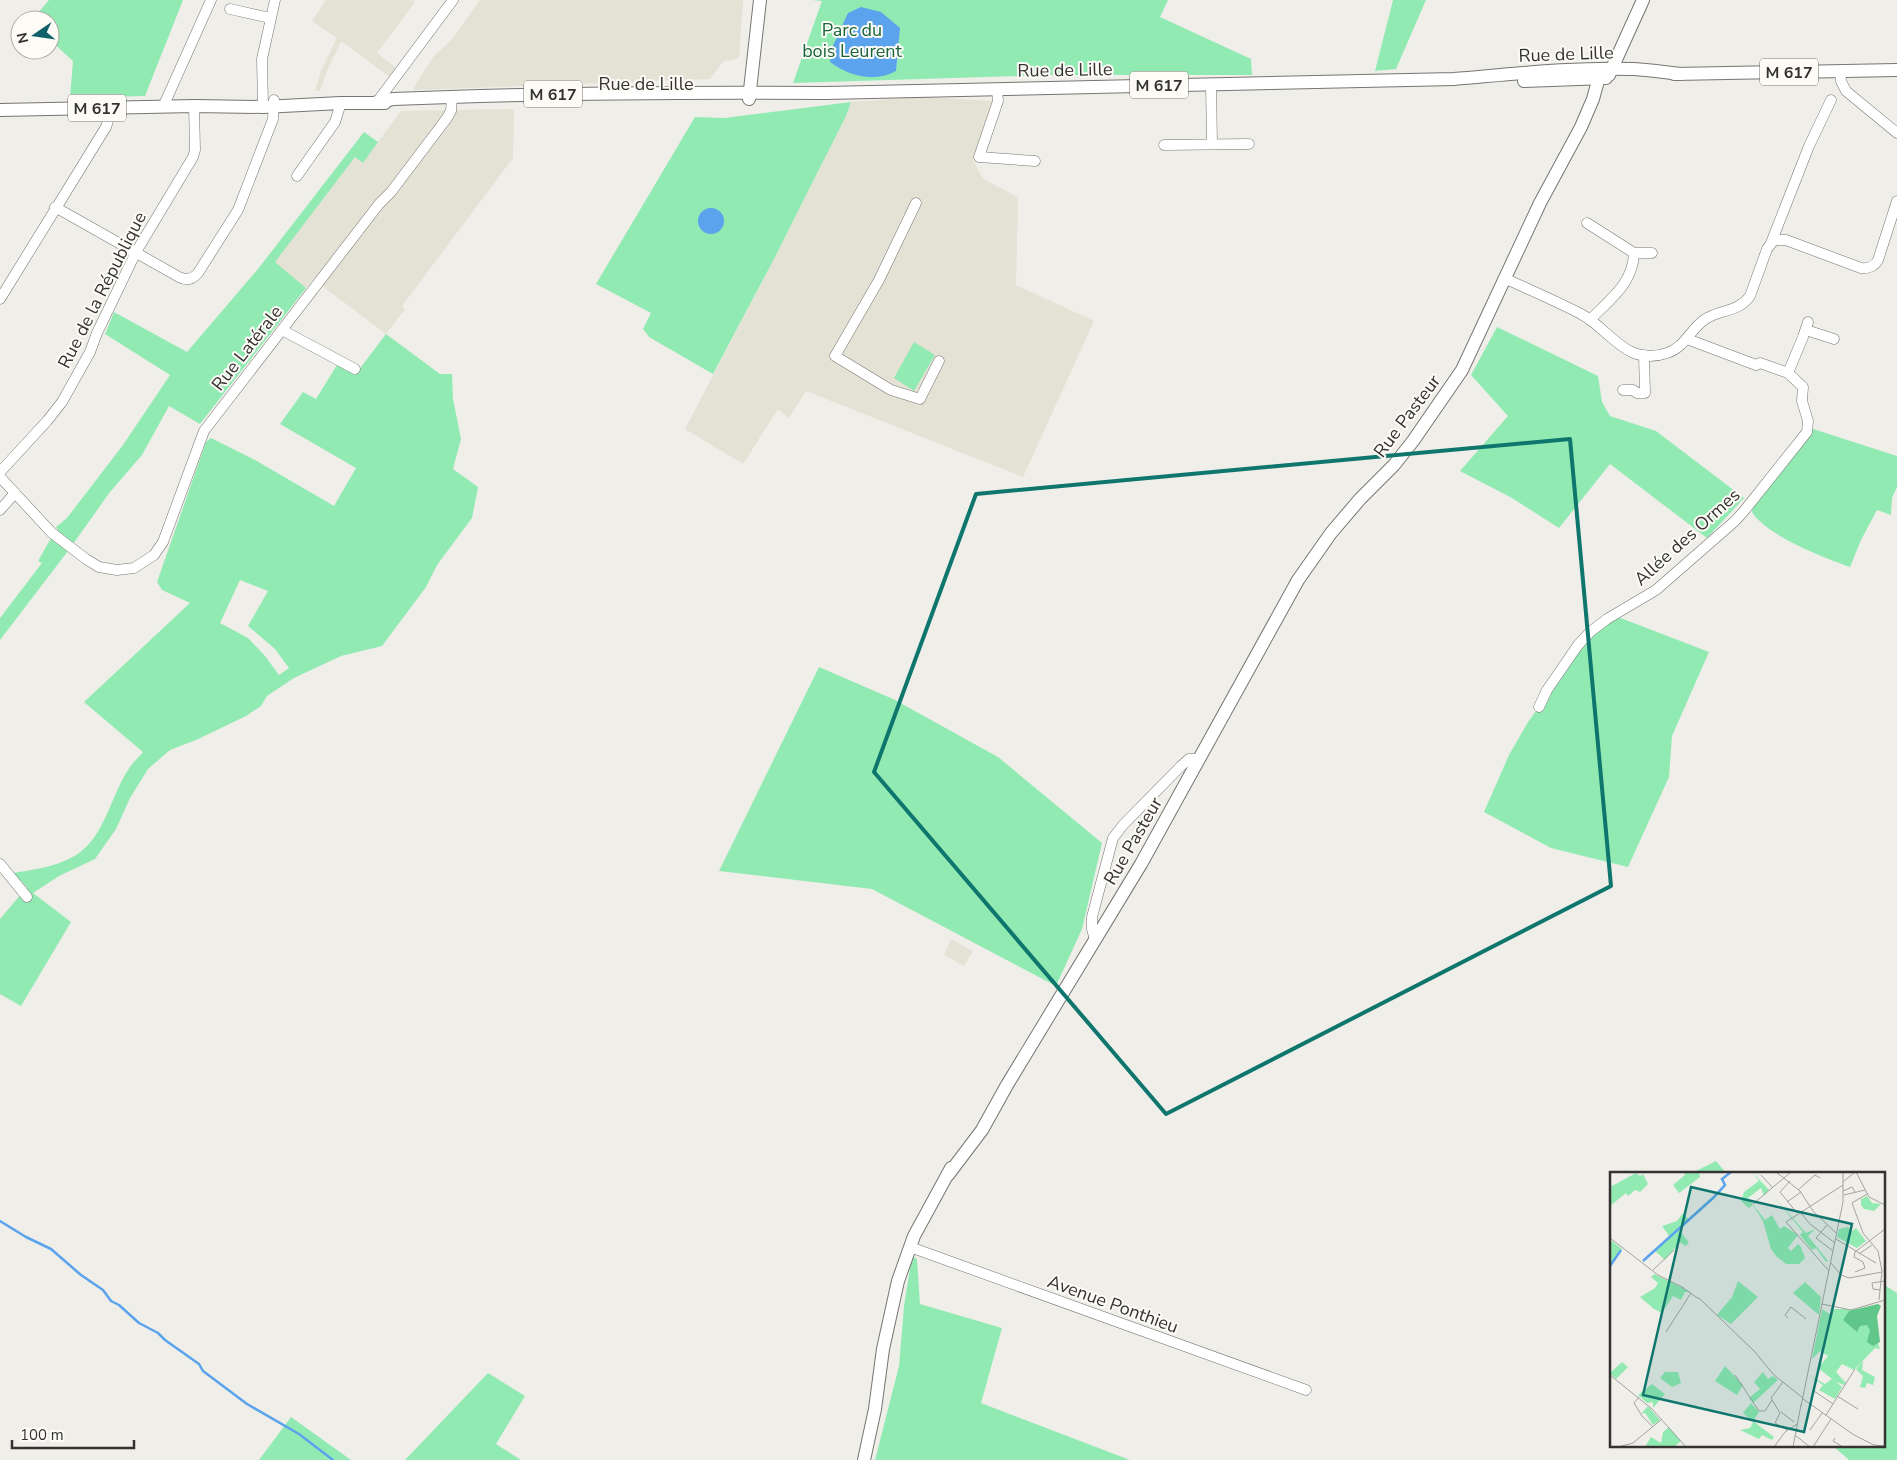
<svg xmlns="http://www.w3.org/2000/svg" width="1897" height="1460" font-family="'Nunito Sans',sans-serif">
<style>
.built{fill:#e4e1d5}
.green{fill:#92eab3;fill-rule:evenodd}
.water{fill:#5ba3ec}
.lines{fill:none;stroke-linecap:round;stroke-linejoin:round}
.stream{stroke:#5ba3ec;stroke-width:2.5}
.minor-casing{stroke:#767571;stroke-width:11}
.major-casing{stroke:#767571;stroke-width:14}
.minor{stroke:#fff;stroke-width:10}
.major{stroke:#fff;stroke-width:12}
.marked{fill:none;stroke:#0f766e;stroke-width:4;stroke-linejoin:round}
.labels{text-anchor:middle;stroke-width:4;stroke-linejoin:round;paint-order:stroke}
.shield{fill:#fcfbf6;stroke:#706f6c;stroke-width:1}
.shield-label{font-size:16px;font-weight:bold;fill:#343331}
.park-label{font-size:18px;fill:#1b643d;stroke:#fcfbf6}
.street-label{font-size:18px;fill:#343331;stroke:#fcfbf6}
.inset-river{fill:none;stroke:#5ba3ec;stroke-width:2.5}
.inset-road{fill:none;stroke:#a4a39f;stroke-width:1}
.view{fill:#0f766e;fill-opacity:0.15;stroke:#0f766e;stroke-width:2.5}
.inset-edge{fill:none;stroke:#343331;stroke-width:2.5}
</style>
<rect width="100%" height="100%" fill="#efeee9"/>
<!-- built -->
<g class="built">
<path d="M326,0H413L415,2L377,53L396,68L390,77L341,41L326,73L320,91H315L321,71L337,38L312,21Z"/>
<path d="M480,0H743L739,58L723,62L710,79L414,90V87L433,57L452,39Z"/>
<path d="M921,97L993,101L973,160L983,179L1018,197L1016,285L1094,321L1023,477L806,391L789,418L778,409L743,464L685,429L774,259L846,116L851,102Z"/>
<path d="M514,109L513,158L402,306L405,309L386,334L313,279L306,288L274,262L355,157L363,162L401,111Z"/>
<path d="M951,939L973,951L964,966L944,955Z"/>
</g>
<!-- green -->
<g class="green">
<path d="M49,0H183L145,96L70,98L73,61L50,40V20H32Z"/>
<path d="M812,0H1168L1160,17L1251,59L1252,75H1052L793,83L822,1Z"/>
<path d="M1393,0H1426L1396,69L1375,71Z"/>
<path d="M851,102L846,116L774,259L713,374L649,337L643,329L651,313L596,284L695,117L724,118Z"/>
<path d="M364,132L378,142L363,163L355,157L275,262L306,288L200,424L169,406L142,455L110,492L68,551L0,640V618L42,563L38,561L50,540L60,534L56,527L67,518L123,445L170,375L105,334L114,312L187,352L258,269Z"/>
<path d="M1497,327L1598,376L1602,402L1610,416L1656,431L1744,498L1707,538L1610,464L1559,528L1512,498L1460,471L1508,416L1471,375Z"/>
<path d="M386,334L440,374H452L453,399L461,439L453,469L478,487L472,518L437,565L426,587L382,646L341,656L294,678L267,696L261,706L246,716L196,740L170,750L148,769L130,798L116,829L95,859L59,876L33,893L71,922L21,1006L0,994V919L27,887L13,873C38,869 70,865 88,845C106,826 114,791 128,770C132,763 138,758 143,752L84,702L190,603L162,590L157,582L206,442L211,438L255,460L334,506L356,468L280,424L303,392L316,399L337,365L355,375ZM240,580L268,591L248,626L275,649L289,668L279,675L265,656L248,638L220,623Z"/>
<path d="M914,342L935,355L914,391L894,378Z"/>
<path d="M1810,428L1897,456V487L1892,498L1891,515L1877,510L1861,540L1850,567C1823,557 1767,536 1752,512L1753,505Z"/>
<path d="M1615,617H1618L1709,652L1672,736L1669,777L1628,867L1551,848L1484,812L1509,755L1528,722L1586,642Z"/>
<path d="M819,667L893,699L998,757L1102,843L1082,929L1056,986L872,889L719,871Z"/>
<path d="M1716,1161L1727,1174H1690Z"/>
<path d="M912,1256L917,1259L920,1304L1002,1328L981,1403L1130,1460H875L899,1366L904,1306Z"/>
<path d="M1883,1284L1897,1293V1460H1849L1833,1446H1883Z"/>
<path d="M488,1373L525,1396L496,1444L521,1460H405Z"/>
<path d="M291,1417L351,1460H259Z"/>
</g>
<!-- water -->
<g class="water">
<path d="M861,7L881,12L900,28L896,71C874,83 849,76 830,62L831,50L848,13Z"/>
<circle cx="711" cy="221" r="13"/>
</g>
<g class="lines">
<!-- stream -->
<path class="stream" d="M0,1221L26,1237L51,1249L81,1275L103,1290L111,1301L119,1305L139,1323L158,1333L165,1340L199,1364L203,1371L247,1404L299,1434L333,1460"/>
<defs>
<g id="minor">
<path d="M230,9L270,18"/>
<path d="M1840,71L1841,81L1846,91L1897,133"/>
<path d="M1211,84L1212,144"/>
<path d="M997,89L998,101L979,157L1035,161"/>
<path d="M377,102L453,0"/>
<path d="M163,107L211,0"/>
<path d="M263,107L262,59L275,0"/>
<path d="M1164,145L1249,144"/>
<path d="M297,176L335,122L341,103"/>
<path d="M916,203L879,280L835,356L891,390L920,399L939,361"/>
<path d="M55,207L179,277C187,281 193,279 198,273L238,210L273,119L274,100"/>
<path d="M1587,223L1634,253H1652"/>
<path d="M1771,243L1809,146L1831,100"/>
<path d="M1504,278C1530,290 1556,301 1581,314C1611,330 1626,367 1667,353C1684,348 1690,330 1704,320C1719,309 1738,313 1750,296L1767,249L1774,240H1786L1861,268C1868,269 1875,266 1878,260L1897,201"/>
<path d="M0,299L106,127L112,108"/>
<path d="M1590,320C1610,299 1633,284 1634,253"/>
<path d="M282,330L355,369"/>
<path d="M1806,330L1834,339"/>
<path d="M1788,373L1803,337L1808,322"/>
<path d="M1623,390H1633L1637,393H1645L1644,355"/>
<path d="M0,472L47,421L62,402L90,352L97,333L136,252L193,157L195,150L194,106"/>
<path d="M0,477L52,533L86,559L99,567L117,570L134,568L154,555L163,542L204,431L379,204L391,192L447,118L451,111L452,97"/>
<path d="M0,510L15,493"/>
<path d="M1539,707L1547,690L1578,645L1590,632L1607,619L1656,590L1735,521L1744,511L1807,432L1808,421L1802,401L1803,387L1788,373L1760,363L1756,365L1687,339"/>
<path d="M0,864L27,897"/>
<path d="M1095,940L1092,929V917L1113,838L1123,825L1181,766L1189,759H1199"/>
<path d="M910,1247L1306,1390"/>
</g>
<g id="major">
<path d="M1674,74L1897,70"/>
<path d="M1609,75L1643,0"/>
<path d="M1524,81L1606,78"/>
<path d="M749,99L760,0"/>
<path d="M377,102L393,99C537,93 682,92 826,93L1454,79C1514,74 1574,67 1634,69C1650,70 1665,72 1680,74"/>
<path d="M0,110L194,106L263,107L341,103H385"/>
<path d="M948,1175L982,1130L1007,1085L1141,864L1298,580L1331,533L1360,499L1394,465L1413,441L1462,370L1540,203L1581,127L1593,99L1601,70"/>
<path d="M864,1460L875,1409L883,1349L898,1281L914,1236L951,1168"/>
</g>
</defs>
<!-- minor casing -->
<use href="#minor" class="minor-casing"/>
<!-- major casing -->
<use href="#major" class="major-casing"/>
<!-- minor -->
<use href="#minor" class="minor"/>
<!-- major -->
<use href="#major" class="major"/>
</g>
<!-- marked area -->
<path class="marked" d="M1570,439L1611,886L1166,1114L874,772L976,494Z"/>
<g class="labels">
<!-- shield labels -->
<g class="shield">
<rect x="1760" y="58.5" width="58" height="27" rx="4"/>
<rect x="1130" y="71.5" width="58" height="27" rx="4"/>
<rect x="524" y="80.5" width="58" height="27" rx="4"/>
<rect x="68" y="94.5" width="58" height="27" rx="4"/>
</g>
<g class="shield-label">
<text x="1789" y="78">M 617</text>
<text x="1159" y="91">M 617</text>
<text x="553" y="100">M 617</text>
<text x="97" y="114">M 617</text>
</g>
<!-- park labels -->
<g class="park-label">
<text x="852" y="36">Parc du<tspan x="852" dy="21">bois Leurent</tspan></text>
</g>
<!-- street labels -->
<g class="street-label">
<text transform="translate(1566 54) rotate(-2)" y="6">Rue de Lille</text>
<text transform="translate(1065 70) rotate(-1)" y="6">Rue de Lille</text>
<text x="646" y="90">Rue de Lille</text>
<text transform="translate(102 290) rotate(-63)" y="6">Rue de la République</text>
<text transform="translate(247 348) rotate(-52)" y="6">Rue Latérale</text>
<text transform="translate(1407 416) rotate(-53)" y="6">Rue Pasteur</text>
<text transform="translate(1687 537) rotate(-42)" y="6">Allée des Ormes</text>
<text transform="translate(1133 841) rotate(-60)" y="6">Rue Pasteur</text>
<text transform="translate(1113 1304) rotate(20)" y="6">Avenue Ponthieu</text>
</g>
</g>
<!-- overview -->
<g transform="translate(1610 1172)">
<rect width="275" height="275" fill="#efeee9"/>
<path d="M74,0H89L90,5L69,21L63,13L75,3ZM142,0L159,18L154,24L151,16L138,26L155,48L162,43L170,57L174,54L188,63L178,76L181,79L188,72L191,75L195,86L189,92H176L166,84L161,77L153,49L143,33L139,36L131,29L134,20L149,9ZM26,1L30,4L33,2L38,12L30,20L25,18L18,24L16,21L0,34V15ZM163,24L196,61L205,57L198,64L218,89L216,90L206,76L202,78L190,63L193,60ZM257,24L262,31L271,32L264,39L254,37L251,33V27ZM73,41L79,48L69,57L79,71L75,74L70,70L55,88L45,79L60,65L52,54L67,49ZM238,55L242,59L246,56L256,69L247,76L227,65L229,57ZM2,69L12,77L0,94V70ZM44,102L81,120H75L71,128L63,124L52,141L44,137L30,125L45,116L48,111L41,105ZM128,109L148,125L121,152L107,143L122,125ZM195,110L211,125L209,143L183,121ZM212,137L220,142L222,137H254L270,177L265,176L244,198L232,192L226,200L236,211L234,213L226,210L232,215L225,227L209,218L213,213L199,203L215,212L222,207L208,196L218,184L210,179L202,187ZM253,189L252,198L265,205L263,213L257,211L255,216L250,215L253,204L246,197ZM12,190L18,195L6,207L0,201ZM115,194L133,213L127,223L105,209ZM55,200H68L71,211L62,215L50,206ZM153,200L158,207L163,204L168,208L143,231L139,226L150,217L144,210ZM42,212L55,222L43,236V230L37,231L28,223ZM141,231L149,240L143,249L164,265L162,268L152,263L149,267L130,258L140,256L143,250L133,241ZM38,234L50,248L43,253L35,241L31,242ZM59,255L71,269L64,275H35L41,265L51,271L53,260Z" fill="#92eab3"/>
<path d="M268,132L271,134L267,144L270,170L263,174L257,170L260,158L257,153L250,154L247,160L233,148L239,139Z" fill="#60c68a"/>
<path class="inset-river" d="M33,89L103,26L115,13L112,7L121,0M0,94L11,78"/>
<path class="inset-road" d="M166,0L190,19L203,39L226,61M246,0L259,25L275,33M151,3L162,15M180,9L170,20L187,41M233,10L245,0M188,18L205,3L210,6M233,19L242,15L245,20M234,23L255,18M177,30L191,20M242,31L253,61L268,79L272,99L269,128M242,31L257,22M143,32L181,0M190,40L200,52L225,71M217,53L206,66L223,79M0,66L48,103L74,116M226,67L266,91M249,82L262,73M221,91L231,103L239,106L272,100M43,98L64,78M219,99L176,50L233,13M245,100L255,96L253,90L244,85L245,80L275,57M73,116L89,127M270,118L263,117L262,111L275,109M89,126L145,180L164,203L193,226M212,132L241,138L275,128M178,146L175,143L181,135L196,147M56,160L81,121M0,203L42,237L76,275M125,203L149,239H155L162,228M173,210L161,226L170,241L165,251L177,258M204,219L223,232M227,224L248,237M29,225L24,231L32,244L43,255M193,227L244,263L264,273L275,274M191,234L233,30V0M171,240L184,250M216,243L245,197M200,258L212,241M185,263L200,275M225,266L223,269L233,275M8,275L23,271L52,247M164,275L175,260L187,252M183,275L191,233M203,275L221,247"/>
<path class="view" d="M81,15L242,52L194,260L33,223Z"/>
<rect width="275" height="275" class="inset-edge"/>
</g>
<!-- north arrow -->
<g transform="translate(35 35) rotate(257)"><circle r="24" fill="#fcfbf6" stroke="#acaba7"/>
<path d="M0-4L9 19L0 12L-9 19Z" fill="#116169"/>
<text y="-8" font-size="14" font-weight="bold" text-anchor="middle" fill="#343331">N</text>
</g>
<!-- scale -->
<path d="M12 1440v8h122v-8" fill="none" stroke="#343331" stroke-width="2.5"/>
<text x="20" y="1440" font-size="15" fill="#343331" stroke="#fcfbf6" stroke-width="4" paint-order="stroke">100 m</text>
</svg>
